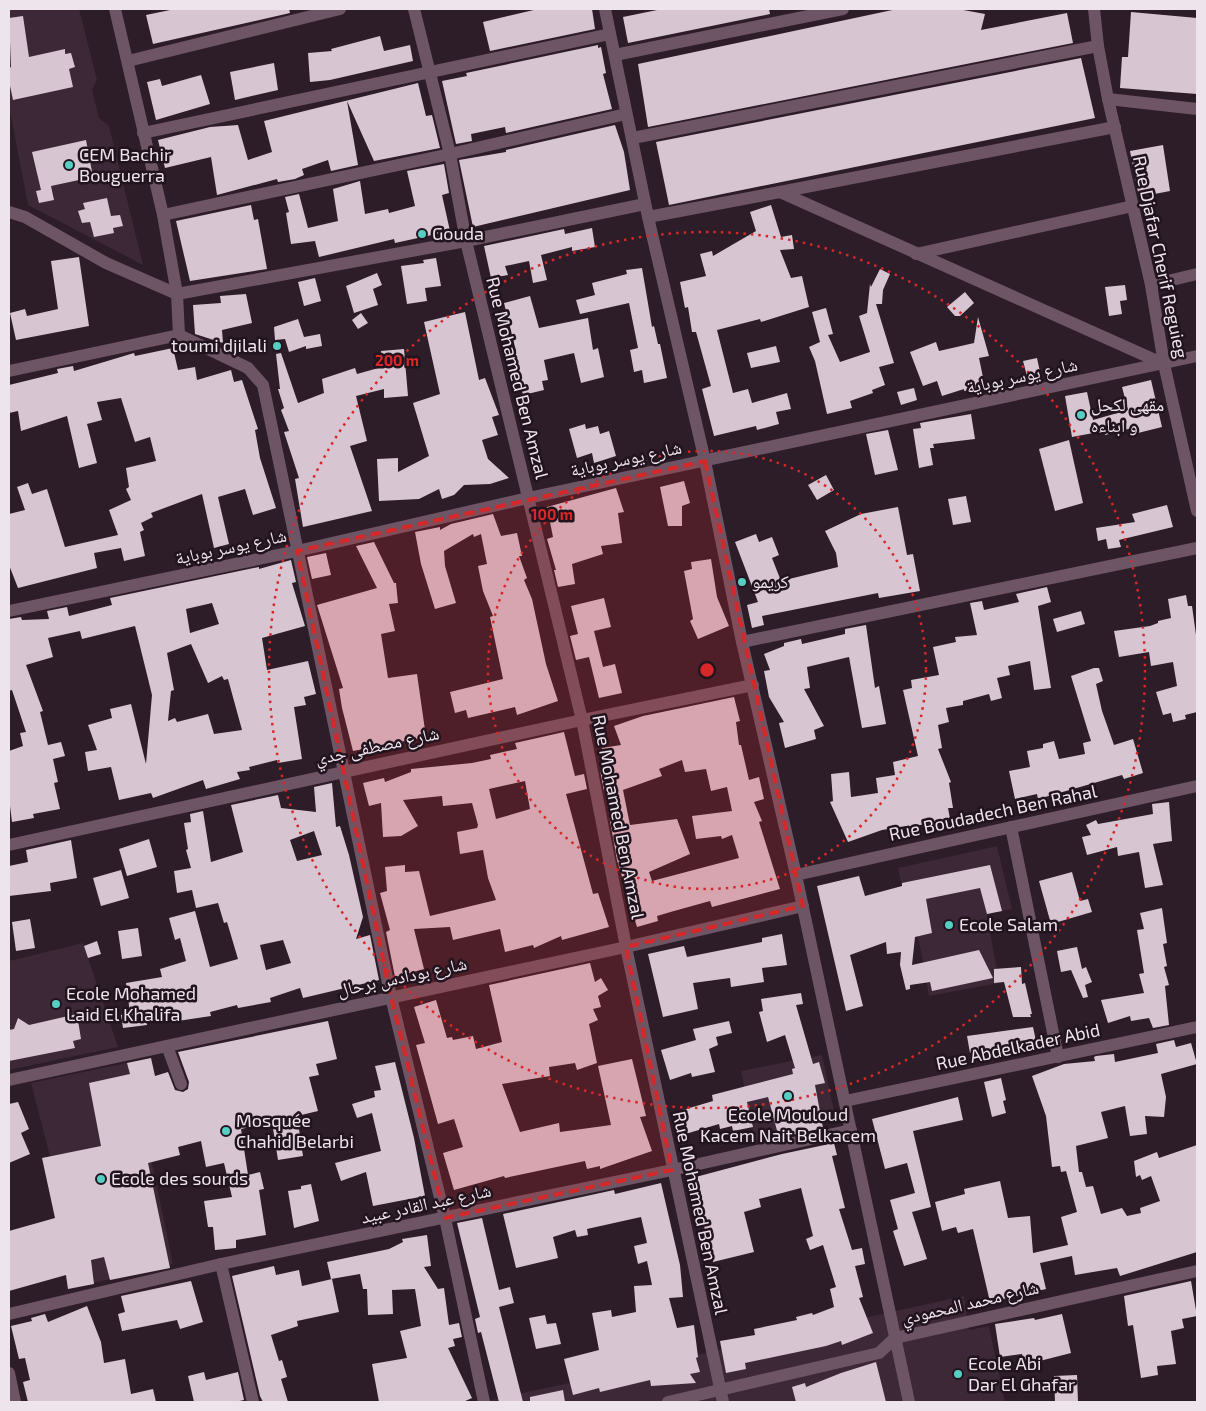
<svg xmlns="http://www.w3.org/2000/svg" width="1206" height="1411" font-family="'Exo 2','Noto Naskh Arabic',sans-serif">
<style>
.built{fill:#3c2836}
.building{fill:#d8c5d2;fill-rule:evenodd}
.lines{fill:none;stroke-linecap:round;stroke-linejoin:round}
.minor{stroke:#6d5566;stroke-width:12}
.marked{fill:#d62828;fill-opacity:0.2;stroke:#d62828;stroke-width:4;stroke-dasharray:10 6;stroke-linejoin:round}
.ring{fill:none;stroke:#d62828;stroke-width:2.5;stroke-dasharray:2.5 5}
.poi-dot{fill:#56cec3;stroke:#22141e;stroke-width:2}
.labels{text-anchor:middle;stroke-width:5;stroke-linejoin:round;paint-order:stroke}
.poi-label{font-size:18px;fill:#eee4eb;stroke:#22141e;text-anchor:start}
.street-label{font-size:18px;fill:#eee4eb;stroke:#22141e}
.centre{fill:#d62828;stroke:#22141e;stroke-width:2.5}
.ring-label{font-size:15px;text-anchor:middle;font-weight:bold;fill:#d62828;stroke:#22141e;stroke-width:5;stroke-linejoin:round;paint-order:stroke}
</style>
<rect width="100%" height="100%" fill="#2c1d28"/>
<!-- built -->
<g class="built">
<path d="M9,9H79L97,80L92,90L99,118L109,126L143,265L28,205L9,106Z"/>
<path d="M997,846L1012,909L987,914L999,983L929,996L918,936L913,937L898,868Z"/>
<path d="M83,943L118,1047L9,1070V961Z"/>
<path d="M822,1055L836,1120L755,1141L741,1071Z"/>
<path d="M131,1062L173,1264L68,1289L50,1191L52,1164L31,1083Z"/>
<path d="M964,1296L969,1330L989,1326L1005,1402H482Z"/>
</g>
<!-- building -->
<g class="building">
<path d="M175,9H289L290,13L153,44L146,15Z"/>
<path d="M538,9H592L595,29L490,51L483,22Z"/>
<path d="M662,9H769L770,14L628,43L623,17Z"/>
<path d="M897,9H958L985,14L981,30L1067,13L1073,43L648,127L638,64Z"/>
<path d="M1131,12L1197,18V94L1120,88L1122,57H1128Z"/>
<path d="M23,16L29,57L65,49V54L71,53L75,67L69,69L73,87L13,100L9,81V68L11,67L9,18Z"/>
<path d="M380,36L384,51L410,45L413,61L330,80L310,82L308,53L332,51L331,49Z"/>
<path d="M598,45V48L601,47L606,73L603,74L612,109L506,133L505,127L471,134L472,141L456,144L442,81L467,76L466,73Z"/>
<path d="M1081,58L1095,118L669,205L656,142Z"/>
<path d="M274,63L278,90L235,100L230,72Z"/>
<path d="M201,75L210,104L156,120L147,82L160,79L162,86Z"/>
<path d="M418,83L426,116L432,115L440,148L374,161L347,101L358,165L331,171L328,160L302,169L304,175L295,179L278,182L277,179L217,195L211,157L165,168L158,140L210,127L238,125L248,160L272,152L264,121Z"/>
<path d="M615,125L624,152L630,190L473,227L459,160L506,152V150Z"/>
<path d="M86,140L93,177L51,186L54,200L39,203L36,191L41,190L32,152Z"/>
<path d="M1163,145L1170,191L1139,197L1130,151Z"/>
<path d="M444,164L449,193L442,195L450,231L395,243L394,239L319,257L315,241L291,244L286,213L289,212L285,197L299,194L308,228L338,221L333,189L360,181L365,214L388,209L389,213L415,206L407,171Z"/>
<path d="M107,198L111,216L120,215L123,226L113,228L114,233L94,237L90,222L82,223L78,211L85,209L83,203Z"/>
<path d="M251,205L254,220L258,219L267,269L190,281L176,221Z"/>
<path d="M771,205L781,237L792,235L794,249L780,250L791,278L802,276L809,307L761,322L760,319L717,330L733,393L748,389L752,403L787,393L791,409L776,412L779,424L757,430L756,426L714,436L702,389L711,386L696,332H692L688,307L685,308L680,282L706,276L700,254L712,251L713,256L756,231L750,212Z"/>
<path d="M592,228L595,247L572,251V247L541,255L547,280L533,283L529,261L505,266L508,275L491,278L484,246L564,229L565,234Z"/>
<path d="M79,257L89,326L16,340L10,313L25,309L27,316L58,309L51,261Z"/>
<path d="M436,258L441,286L425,288L427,301L407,304L401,266L424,263L423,260Z"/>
<path d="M642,268L652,327L654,326L658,344H660L667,378L644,383L642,370L634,372L630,350L638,348L629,303L580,314L576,300L595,295L592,283L627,274L626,270Z"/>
<path d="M880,269L890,274L883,290L882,304H876L894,363L879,367L885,385L872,390L873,393L850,401L852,408L827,414L815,361L809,347L820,342L812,312L826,308L833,334L828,335L840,362L870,352L859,316L867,313L870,284L871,287Z"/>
<path d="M377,273L382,285L373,289L378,305L354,313L346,286Z"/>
<path d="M315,278L321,301L304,306L298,282Z"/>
<path d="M1125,285L1127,300L1120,301L1122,314L1109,316L1105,287Z"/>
<path d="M965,292L974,303L960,316H955L947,307Z"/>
<path d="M246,294L252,323L222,330L223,343L195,334L193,305L221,303L220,296Z"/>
<path d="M530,296L539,328L588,318L593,350L598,348L604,377L581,383L574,353L544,360L548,380L542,381L544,390L523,395L513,352L516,351L504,303Z"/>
<path d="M465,312L479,380L485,378L499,415L492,417L498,435L482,440L488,459L509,478L490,484L464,485L454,495L442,499L439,489L419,499L379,501L377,459L398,458V472L429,456L413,403L440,394L424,322Z"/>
<path d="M361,313L368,323L358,329L352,320Z"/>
<path d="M978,317L989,356L979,358L985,387L964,391V389L942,396L937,381L923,386L910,352L936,342L939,351L974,343Z"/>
<path d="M298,319L304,337L320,334L322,346L306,349V346L289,352L285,339L275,340L274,327Z"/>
<path d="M776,346L780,362L751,368L747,353Z"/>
<path d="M173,348L178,370L195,367L197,380L231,370L234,382L242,380L258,429L255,430L260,458L276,508L253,515L245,489L218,497L229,544L214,548L202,494L151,513L153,517L141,523L144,530L140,532L145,556L124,561L121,548L94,553L97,568L18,588L9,565V514L25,510L17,487L28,483L32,494L47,489L65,547L118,535L109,510L131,500L126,489L129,487L126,468L156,461L150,437L135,442L121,398L97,402L102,420L87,424L97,463L79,468L67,416L21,431L18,411L9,413V385L58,373L57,369L73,366L74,371L134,353L135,356Z"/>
<path d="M404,349L408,396L384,398V389L356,396L367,441L350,446L372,511L303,527L295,479L299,478L284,432L289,431L281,410L284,408L278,389H280L276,354L281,353L298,403L324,393L322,379L355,368L357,374L382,367L381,351Z"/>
<path d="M1037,358L1040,372L1027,376L1023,361Z"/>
<path d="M1151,380L1162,427L1134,434L1132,428L1105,435L1104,431L1072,437L1065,396L1087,392L1093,420L1128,410L1122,387Z"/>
<path d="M914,388L917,400L901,405L897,392Z"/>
<path d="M971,414L975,439L933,444L934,448H930L933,465L919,468L913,429L921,428L920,423Z"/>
<path d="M585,424L586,429L598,426L600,434L609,431L616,456L594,463L592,453L577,458L569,429Z"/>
<path d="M888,430L898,470L875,475L866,434Z"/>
<path d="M1069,440L1083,503L1055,511L1039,449Z"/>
<path d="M826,475L834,490L817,500L808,485Z"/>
<path d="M684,481L690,503L682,506V526H668L660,487Z"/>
<path d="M616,488L624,512L618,513L622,543L601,546L603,554L572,564L575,584L558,587L554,570H556L547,539L553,537L547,507Z"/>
<path d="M966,496L971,522L953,525L948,499Z"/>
<path d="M1167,505L1173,527L1119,540L1121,547L1108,549L1106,539L1098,541L1096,528L1135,522L1132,514Z"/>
<path d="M898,507L907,555L913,554L920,591L879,598L878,593L762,616L764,625L752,628L747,605L758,602L735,542L756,534L759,542L772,537L779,555L772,558L781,581L838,567L836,553L825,531L861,514Z"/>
<path d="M493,514L501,536L517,533L522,556H519L527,578L524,580L532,599L546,664L558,701L517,715L515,707L468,718L466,710L455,713L450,692L503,679L490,617L493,616L483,591L478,566L487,564L481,534L474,537L473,534L444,551L445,566L456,603L435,609L421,564L415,532L440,527V530L451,524Z"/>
<path d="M374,542L394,583H396L398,603L389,604L395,631L381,634L388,678L417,674L426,737L353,751L342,708L339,689L343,688L317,605L377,588L356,546Z"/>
<path d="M326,553L331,575L312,579L307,557Z"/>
<path d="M711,559L717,597L729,626L698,639L690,621L693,619L684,571L692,569L691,562Z"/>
<path d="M291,560L296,582L292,583L305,626L262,638L267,670L308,661L316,694L304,697L306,705L294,707L302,759L278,763L277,760L249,767L250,770L237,772L240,779L206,789L203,780L153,798L151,793L119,800L111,767L88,771L85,752L97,750L88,725L112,718L110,709L131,704L146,764L152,695L135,626L82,639L80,631L48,638L53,657L26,665L43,711L40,712L48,745L61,742L65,756L53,759L58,782L54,783L60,809L33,814L34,818L12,822L9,798V751L23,746L20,733L26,732L12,690L9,691V619L21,617L22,620L49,619L47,611L67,607L69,616L112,605L110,598L259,567V569ZM212,603L219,624L190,633L186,609ZM191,644L208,683L222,676L224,680L228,679L242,730L214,734L208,714L177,722L175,718L168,721L171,691L174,690L167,653Z"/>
<path d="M1047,587L1051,602L1038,606L1051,688L1034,690L1030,661L1008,666L1010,675L997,678L1002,698L991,701L989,694L963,701V705L946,708L949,722L938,725L942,748L938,749L951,782L949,783L953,808H948L951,824L929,828V823L907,828L906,826L882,830L848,842L830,802L833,801L831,774L849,772L851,797L878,793L876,778L895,775L893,762L918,756L903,690L912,688L911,680L939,675L933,647L956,642L955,637L977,635L970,603L982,601L984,610L1019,602L1016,594Z"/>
<path d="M1186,595L1188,606H1192L1197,642V712L1185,715L1186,719L1173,722L1171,713L1163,715L1156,692L1177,686L1173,662L1151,666L1149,652L1119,657L1114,631L1150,626L1158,623V621L1171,618L1168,599Z"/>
<path d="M604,598L611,627L594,631L603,667L615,664L622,693L599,698L589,657L576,660L570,636L578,634L571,606Z"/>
<path d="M1081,611L1085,624L1057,632L1053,619Z"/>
<path d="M866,625L875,688L879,686L886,724L862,728L849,657L807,667L810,688L804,689L824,726L814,730L816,739L785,748L779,723L784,722L769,697L764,671L770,670L764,654L784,646V643L801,639L802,644L845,634V629Z"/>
<path d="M1094,668H1099L1103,681L1096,684L1102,711L1114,745L1133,739L1143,773L1124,779L1122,775L1038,799L1037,794L1015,799L1009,771L1030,767L1027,751L1043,748V744L1054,741L1059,759L1085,754L1083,743L1091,741L1071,676Z"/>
<path d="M734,697L740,721L736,722L739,745H741L749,780L759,777L764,799L754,802L762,821L759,822L780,889L712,907L710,901L674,911L657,916L658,921L637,927L617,860L609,815H613L610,790L604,791L600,770L605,769L602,748L621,745L614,726L643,716ZM682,760L685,772L706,769L711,791L727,787L732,811L692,816L696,839L721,836L722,839L732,835L739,858L652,881L649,872L690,854L677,819L630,825L623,790L662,776L659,769Z"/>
<path d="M564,732L575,776L584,774L587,789L566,794L593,894L598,893L609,927L562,940L561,936L534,948L533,945L505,952L500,929L453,940L450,927L414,929L424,969L395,977L386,932L390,930L380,893L387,891L385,867L405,865V872L419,871L430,916L496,900L488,878L483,850L460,854L457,832L477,828L478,825L472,803L443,806L442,796L403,800L418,826L401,836L383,837L381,803L369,806L363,783L384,778L385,782L411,772V769L472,763L491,759L490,755L517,749L515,743ZM525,781L530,809L496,819L489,789Z"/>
<path d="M332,783L336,827L340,826L349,855L363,917L356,939L370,935L379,980L303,998L300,988L270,998L271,1002L238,1008L237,1005L210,1012L211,1016L171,1022L170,1014L146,1019L147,1025L123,1028L121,1015L130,1013L126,983L162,977L160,969L186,961L180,938L175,940L169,918L195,911L210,967L238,959L227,922L224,923L218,903L196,908L192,890L177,893L174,871L191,868L186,850L188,849L184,823L191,822L190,814L203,811L211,862L243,852L231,805L278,795L281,808L316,812L314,787ZM314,831L322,855L297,861L290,840ZM283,940L291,963L266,970L260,945Z"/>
<path d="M1169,802L1172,841L1153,844L1163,885L1145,888L1139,852L1118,856L1117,847L1087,855L1082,837L1091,835L1086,825L1096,820L1098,824L1153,814L1152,804Z"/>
<path d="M149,839L157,867L127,876L119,849Z"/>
<path d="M71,840L77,878L50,883L51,891L9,896V866L28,862L26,850Z"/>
<path d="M990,865L1002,911L987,914L980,888L926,899L932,933L915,937L912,965L979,950L993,978L932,991L930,982L910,985V989L906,990L900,965L901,952L887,954L886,942L850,955L863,1006L846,1011L817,886L859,876L865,896L902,886V883Z"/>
<path d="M121,870L129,898L101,906L93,878Z"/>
<path d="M1072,872L1080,901L1088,899L1092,912L1051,924L1039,881Z"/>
<path d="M1162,908L1167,943L1163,944L1167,966L1164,967L1169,985L1165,986L1169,1025L1153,1028L1149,1018L1131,1021L1130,1016L1108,1023L1101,1000L1144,993L1139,974L1144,973L1137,930L1144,929L1140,913Z"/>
<path d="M30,919L35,948L16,951L12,922Z"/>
<path d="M138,928L142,956L122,959L118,931Z"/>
<path d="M782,934L787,965L762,968L764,982L731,987L730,978L693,983L698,1009L663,1017L648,954L684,946L687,957L762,942V938Z"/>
<path d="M97,941L101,954L88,958L84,946Z"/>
<path d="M1077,947L1082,969L1086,967L1092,982L1085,985L1088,997L1083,998L1071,970L1061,972L1057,951Z"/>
<path d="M590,963L595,982L601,978L608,990L598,996L601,1007L593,1009L598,1020L589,1024L597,1063L577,1070L575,1063L549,1067L550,1076L502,1084L520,1132L559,1123L560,1132L611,1125L598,1066L632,1059L646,1116L640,1117L652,1151L600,1169V1166L587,1169L585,1161L505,1178L504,1176L454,1190L443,1153L463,1147L454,1119L438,1124L416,1045L425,1043L414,1007L436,1000L447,1038L452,1037L453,1040L473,1036L476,1049L502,1042L489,985Z"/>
<path d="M1021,967L1022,984L1025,983L1032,1014H1030L1031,1017H1013L1004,982L994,983V969Z"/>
<path d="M801,993L803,1004L796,1005L813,1064L819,1062L825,1083L815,1085L823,1128L779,1138L768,1097L747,1102L753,1127L733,1131L732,1126L720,1129L719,1124L682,1135L676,1112L713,1101L712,1095L793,1074L792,1069L795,1068L785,1035L767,1042L759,1012L763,1011L761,999Z"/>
<path d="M77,1014L81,1039L73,1041L75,1048L9,1061V1030L14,1029L18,1018L29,1025Z"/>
<path d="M328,1021L337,1059L316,1064L319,1075L309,1077L318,1111L297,1116L303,1156L278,1160L272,1122L241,1129L248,1175L260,1172L264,1189L259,1190L266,1235L236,1240V1248L215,1250L213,1227H208L204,1201L232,1197L224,1163L206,1167L201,1141L178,1147L180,1155L148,1163L170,1268L110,1280L104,1257L91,1260L94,1284L68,1289L66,1275L9,1291V1231L55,1218L42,1158L101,1146L89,1083L130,1074L127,1063L151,1058L155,1076L168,1072L175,1090L183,1092L188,1089L189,1082L178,1052Z"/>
<path d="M729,1021L732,1033L716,1037L718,1045L709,1049L715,1072L692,1077L691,1073L670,1080L661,1050L696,1040L693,1029Z"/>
<path d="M1033,1027L1036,1041L970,1053L967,1036Z"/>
<path d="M1174,1040L1176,1047L1191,1043L1197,1064L1161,1074L1166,1097L1164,1117L1145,1116L1147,1134L1130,1136L1125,1106L1101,1112L1108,1138L1076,1146L1079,1172H1082L1086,1187L1093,1186L1101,1214L1122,1208L1127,1216L1141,1213L1140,1208L1160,1201L1151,1176L1142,1180L1140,1175L1136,1177L1134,1161L1157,1152L1159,1158L1197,1145V1252L1120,1276L1117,1268L1075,1275L1072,1256L1040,1263L1046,1289L990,1302L973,1229L958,1233L956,1227L942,1231L935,1202L965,1194L964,1189L1000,1181L1008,1218L1030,1216L1033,1253L1068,1245L1061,1217L1077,1212L1066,1171L1061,1172L1060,1166L1052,1167L1046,1116L1032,1076L1064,1064L1095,1061L1094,1057L1096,1056L1114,1054L1115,1062L1158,1053L1156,1044Z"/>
<path d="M395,1062L414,1138L425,1196L373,1206L366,1172L341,1181L335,1163L381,1151L372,1113L357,1118L352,1104L375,1097L374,1091L381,1090L375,1066Z"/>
<path d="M1001,1078L1006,1100L1003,1101L1006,1113L992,1117L984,1082Z"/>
<path d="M958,1097L963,1120L913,1131L931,1207L912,1212L927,1259L904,1266L893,1231L898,1229L890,1200L915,1193L907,1163L885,1169L872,1119Z"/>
<path d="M18,1102L29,1129L21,1133L30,1154L9,1163V1104Z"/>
<path d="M834,1143L837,1155L832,1156L845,1208L839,1209L852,1250L862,1248L865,1264L855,1266L863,1297L859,1298L873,1333L842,1345L841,1341L826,1346L745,1363L746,1369L726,1373L720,1341L755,1335L754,1329L797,1320L796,1317L812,1313L813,1315L834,1307L830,1289L836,1287L823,1245L810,1250L806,1239L813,1236L801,1188L759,1199L761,1207L744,1212L754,1252L713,1262L692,1178L782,1154Z"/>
<path d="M661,1183L680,1265L683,1297L669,1298L677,1328L694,1325L698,1357L696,1358L700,1372L690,1374L696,1383L651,1386L650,1380L600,1392L599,1388L573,1395L564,1359L599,1350L592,1313L611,1310L612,1317L636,1312L634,1286L652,1285L647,1261L638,1264L634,1246L647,1243L641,1217L587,1229L588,1235L577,1237L575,1230L553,1237L558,1258L516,1268L503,1214L614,1190L615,1194Z"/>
<path d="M311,1184L319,1221L294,1228L288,1191L301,1189V1186Z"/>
<path d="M482,1218L499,1290L510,1287L514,1303L499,1307L523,1402H499L481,1332L478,1333L475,1319L480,1317L457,1223Z"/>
<path d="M427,1235L431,1266L424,1267L438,1289L444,1288L449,1325L459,1323L462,1337L453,1339L455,1346L448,1348L472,1398L463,1402H379L372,1364L407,1358L400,1331L421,1326L415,1289L392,1290L393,1314L368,1315L367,1289H363L360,1274L331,1279L327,1262L389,1249L403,1242L402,1239Z"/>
<path d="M274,1266L276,1275L299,1270L302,1286L332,1279L339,1312L297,1321L298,1326L271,1335L279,1361L282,1360L287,1377L281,1379L288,1402H263L260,1396L232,1276Z"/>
<path d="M191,1281L203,1322L180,1329L177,1320L122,1331L118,1314L125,1312L121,1296Z"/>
<path d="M1191,1281L1197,1316L1182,1319L1184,1328L1171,1331L1176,1364L1157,1366L1158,1375L1141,1378L1133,1325L1128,1326L1124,1296Z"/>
<path d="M87,1306L101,1342L104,1363L125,1359L131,1394L153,1389L156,1402H28L23,1382L30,1380L25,1358L19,1359L11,1326L32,1321L31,1318L45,1314L48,1322Z"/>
<path d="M1062,1314L1071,1353L1024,1365L1022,1354L1000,1357L995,1324L1034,1318L1035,1320Z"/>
<path d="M545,1315L547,1324L556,1323L561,1344L536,1349L529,1318Z"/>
<path d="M876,1362L886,1402H796L792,1387L805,1383L806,1387L841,1373Z"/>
<path d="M204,1372L206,1380L238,1372L244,1400L235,1402H194L188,1376Z"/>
<path d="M1077,1375L1078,1402H1055L1054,1376Z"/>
<path d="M563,1390L565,1402H530V1397Z"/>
</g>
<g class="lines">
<!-- minor -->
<g class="minor">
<path d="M115,9L163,215L177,294L179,335"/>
<path d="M414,9L450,154L466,241L582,720L626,947L723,1402"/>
<path d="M605,9L648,217L705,461L742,642L796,875L909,1402"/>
<path d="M1094,9L1098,46L1108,99L1151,285L1164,364L1197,511"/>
<path d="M615,55L843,9"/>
<path d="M128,61L340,9"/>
<path d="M1108,99L1197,109"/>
<path d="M143,133L610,34"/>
<path d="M633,138L1098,46"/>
<path d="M780,192L1115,127"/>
<path d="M9,212L25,217L106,263L177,294L466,241L645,204"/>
<path d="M163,215L450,154L626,114"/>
<path d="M648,217L780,192L1164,364"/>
<path d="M916,254L1133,206"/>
<path d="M1151,285L1197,274"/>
<path d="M9,371L179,335L248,368L263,385L391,997L445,1218L484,1402"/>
<path d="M9,611L297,551L528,498L1197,356"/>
<path d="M742,642L1197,548"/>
<path d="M1011,827L1058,1057"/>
<path d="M9,845L582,720L753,685"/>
<path d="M796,875L1197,786"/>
<path d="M167,1046L181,1084"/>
<path d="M9,1080L626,947L803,906"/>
<path d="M845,1101L1197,1027"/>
<path d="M221,1264L253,1402"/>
<path d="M9,1314L221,1264L672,1170L851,1130"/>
<path d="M9,1373L15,1402"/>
<path d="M668,1402L879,1353L895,1338L1197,1271"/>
</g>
</g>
<!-- marked area -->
<path class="marked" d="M705,461L803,906L626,947L672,1170L445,1218L391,997L297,551Z"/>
<!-- distance rings -->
<g class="ring">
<circle cx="707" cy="670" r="219"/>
<circle cx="707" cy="670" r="438"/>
</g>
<!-- markers -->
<g class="poi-dot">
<circle cx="69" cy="165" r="5"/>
<circle cx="422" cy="234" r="5"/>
<circle cx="277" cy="346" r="5"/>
<circle cx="1081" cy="415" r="5"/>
<circle cx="742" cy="582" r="5"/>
<circle cx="949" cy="925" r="5"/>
<circle cx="56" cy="1004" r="5"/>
<circle cx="788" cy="1096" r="5"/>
<circle cx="226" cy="1131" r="5"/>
<circle cx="101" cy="1179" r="5"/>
<circle cx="958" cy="1374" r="5"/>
</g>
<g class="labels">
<!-- poi labels -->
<g class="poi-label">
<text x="79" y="161">CEM Bachir<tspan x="79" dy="21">Bouguerra</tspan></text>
<text x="432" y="240">Gouda</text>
<text x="267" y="352" text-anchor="end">toumi djilali</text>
<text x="1091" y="411">مقهى لكحل<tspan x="1091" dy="21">و ابناءه</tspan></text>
<text x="752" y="588">كريمو</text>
<text x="959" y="931">Ecole Salam</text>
<text x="66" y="1000">Ecole Mohamed<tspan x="66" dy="21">Laid El Khalifa</tspan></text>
<text x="788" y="1121" text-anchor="middle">Ecole Mouloud<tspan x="788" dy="21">Kacem Nait Belkacem</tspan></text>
<text x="236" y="1127">Mosquée<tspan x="236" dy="21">Chahid Belarbi</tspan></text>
<text x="111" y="1185">Ecole des sourds</text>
<text x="968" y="1370">Ecole Abi<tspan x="968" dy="21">Dar El Ghafar</tspan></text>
</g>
<!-- street labels -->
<g class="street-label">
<text transform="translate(1160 257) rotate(78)" y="6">Rue Djafar Cherif Reguieg</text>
<text transform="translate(1022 376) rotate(-12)" y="6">شارع يوسر بوباية</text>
<text transform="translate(517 378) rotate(76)" y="6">Rue Mohamed Ben Amzal</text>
<text transform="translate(626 459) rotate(-12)" y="6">شارع يوسر بوباية</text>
<text transform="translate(231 547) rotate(-12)" y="6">شارع يوسر بوباية</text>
<text transform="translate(377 746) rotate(-12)" y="6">شارع مصطفى جدي</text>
<text transform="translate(993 813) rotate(-12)" y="6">Rue Boudadech Ben Rahal</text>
<text transform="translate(618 817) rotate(79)" y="6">Rue Mohamed Ben Amzal</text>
<text transform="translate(402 977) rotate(-12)" y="6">شارع بودادس برحال</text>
<text transform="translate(1018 1047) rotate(-12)" y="6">Rue Abdelkader Abid</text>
<text transform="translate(426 1204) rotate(-12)" y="6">شارع عبد القادر عبيد</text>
<text transform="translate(700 1213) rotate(78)" y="6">Rue Mohamed Ben Amzal</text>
<text transform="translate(970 1303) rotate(-13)" y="6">شارع محمد المحمودي</text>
</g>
</g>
<circle cx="707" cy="670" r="8" class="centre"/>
<g class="ring-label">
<text x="397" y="366">200 m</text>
<text x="552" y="520">100 m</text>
</g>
<!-- border -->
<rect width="1206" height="1411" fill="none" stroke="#eee4eb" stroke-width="20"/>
</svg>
